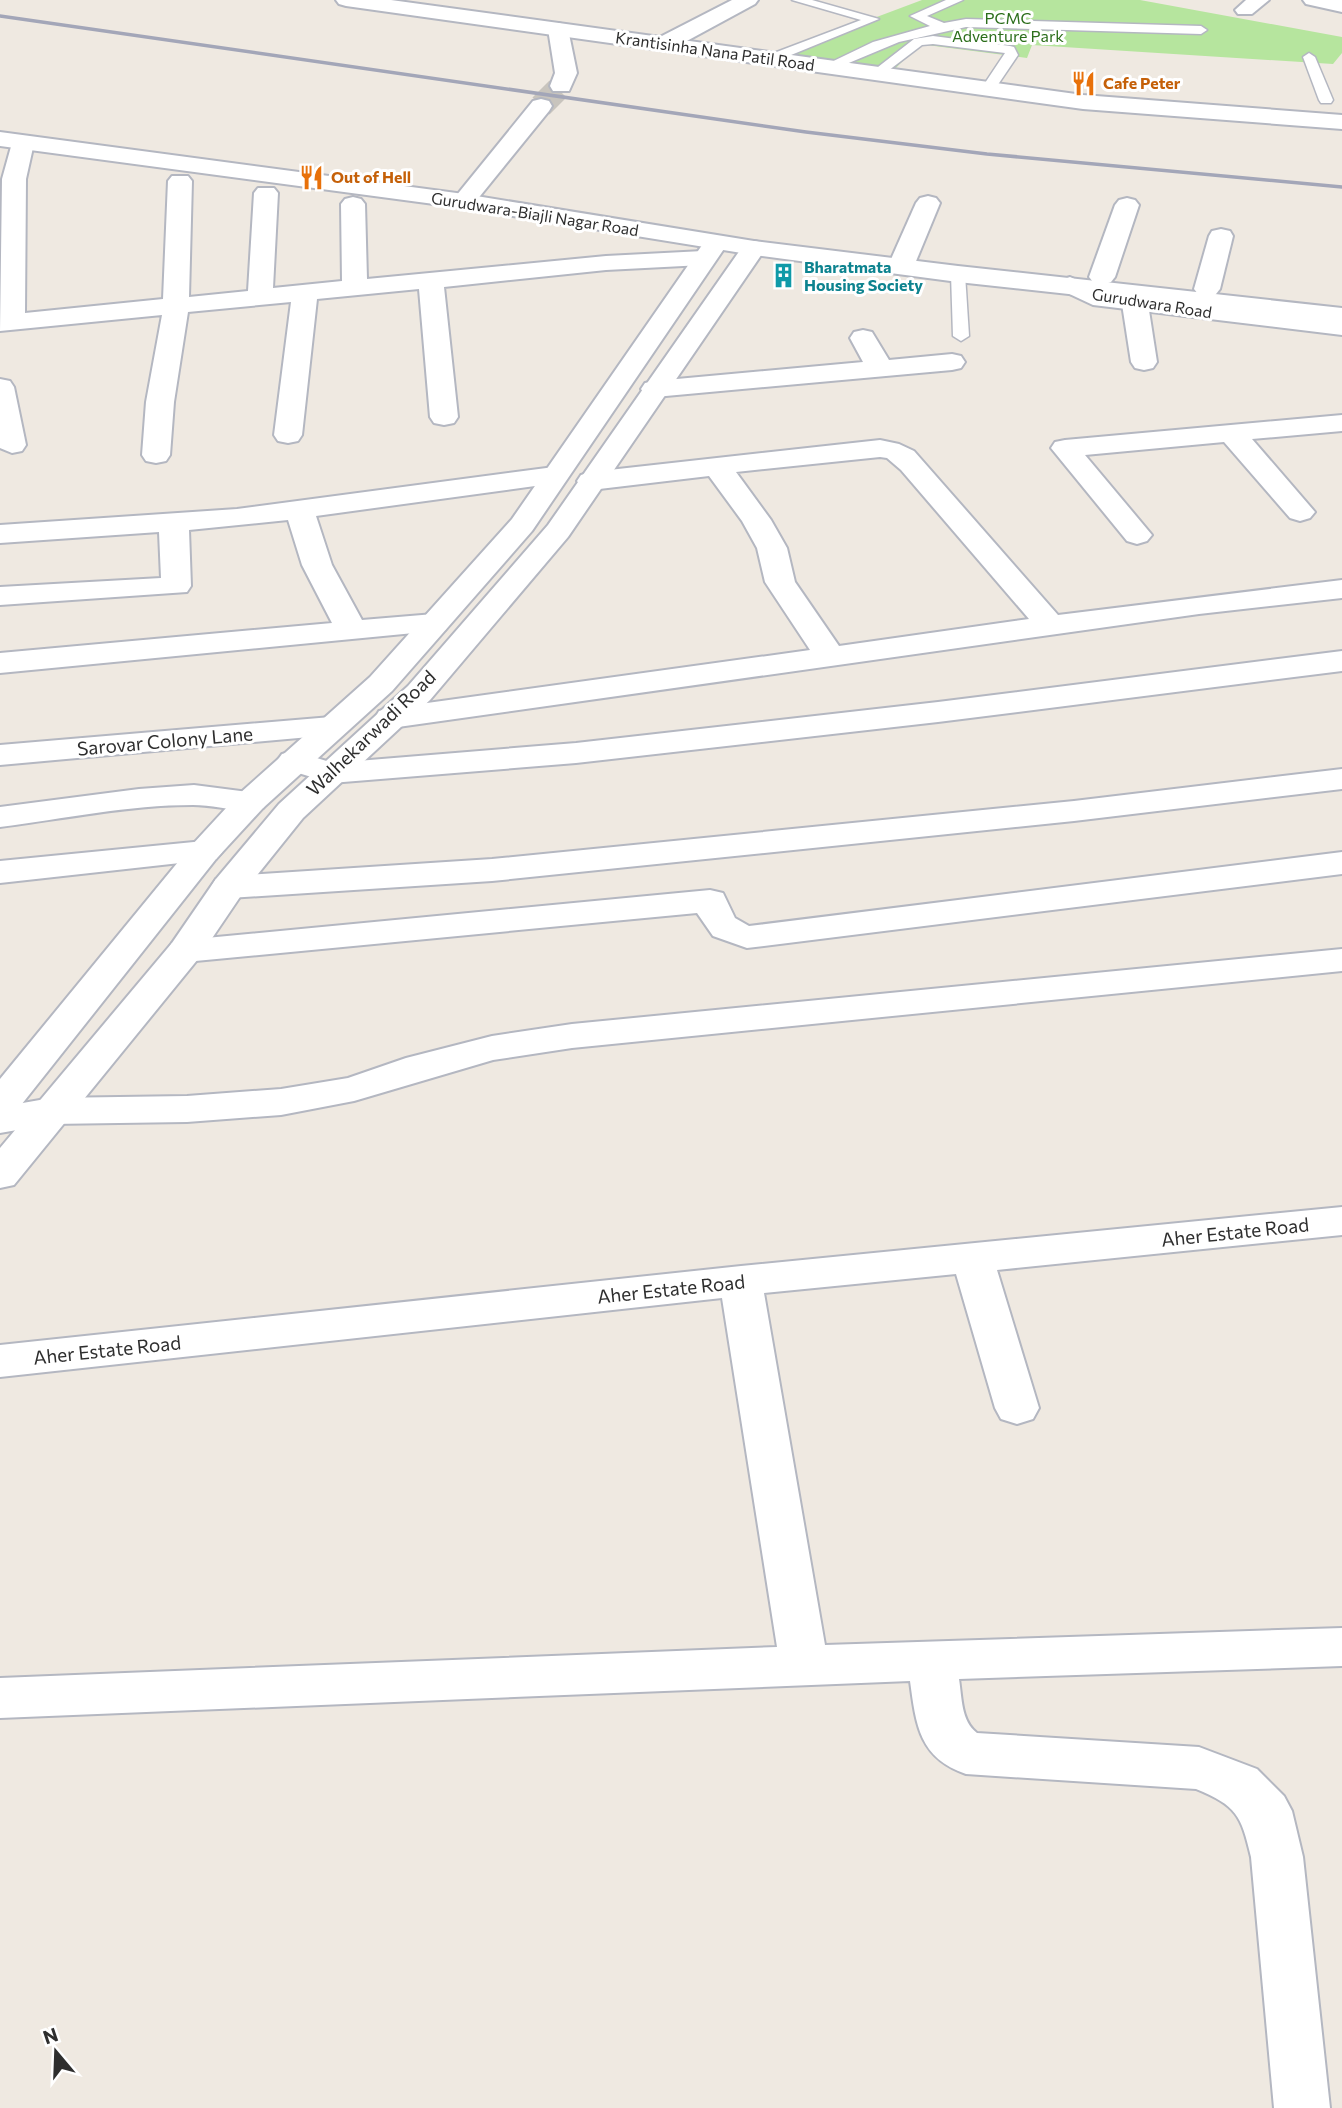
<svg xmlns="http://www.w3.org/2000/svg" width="1342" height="2108" font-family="Commissioner,sans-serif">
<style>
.green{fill:#b6e59e}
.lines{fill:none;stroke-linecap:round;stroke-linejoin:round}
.tertiary-tunnel{stroke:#c8c4bd;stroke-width:24;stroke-dasharray:24 11;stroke-linecap:butt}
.service-casing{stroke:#b4b7c1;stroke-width:3}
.minor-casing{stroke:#b4b7c1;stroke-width:4}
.tertiary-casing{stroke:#b4b7c1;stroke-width:4}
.secondary-casing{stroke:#b4b7c1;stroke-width:4}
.service{fill:#fff;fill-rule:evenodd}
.minor{fill:#fff;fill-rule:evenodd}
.tertiary{fill:#fff;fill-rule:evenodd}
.secondary{fill:#fff;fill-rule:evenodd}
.rail{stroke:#a3a6b8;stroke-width:3.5}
.labels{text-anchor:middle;stroke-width:6;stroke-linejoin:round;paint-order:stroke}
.far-park-label{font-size:16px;fill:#2c6e1b;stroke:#fff}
.far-street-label{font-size:16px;fill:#2e2e2e;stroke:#fff}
.far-food-label{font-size:16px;font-weight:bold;fill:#c56008;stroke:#fff;text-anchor:start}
.far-culture-label{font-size:16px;font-weight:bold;fill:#0d838f;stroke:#fff;text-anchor:start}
.street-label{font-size:19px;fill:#2e2e2e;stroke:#fff}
</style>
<rect width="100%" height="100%" fill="#efe9e1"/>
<!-- green -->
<path class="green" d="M922,0H1140L1342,37V53L1333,64L1032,45L1027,58L919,44L894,70L778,54Z"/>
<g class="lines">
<!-- tertiary-tunnel -->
<path class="tertiary-tunnel" d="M541,106L561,86"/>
<defs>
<g id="service">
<path d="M792,0H812L879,19L774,62H766V56L861,20Z"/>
<path d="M946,0H963L927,16L944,23L966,19L1201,26L1207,30L1201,34L966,27L899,42L832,70H822L821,67L873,42L930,26L910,16Z"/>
<path d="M933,36L1010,46L1014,47L1018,55L993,92L988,93L981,89L1005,53L933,44L922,45L880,77L875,78L869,74L914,39Z"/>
<path d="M1309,53L1315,57L1333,100L1331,103H1321L1319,100L1303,57Z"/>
<path d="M958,270L965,274L969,336L961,341L953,336L951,274Z"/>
</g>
<g id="minor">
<path d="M732,0H758L755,4L672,49H656L653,44L656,39Z"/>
<path d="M1246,0H1269L1252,14H1238L1235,10Z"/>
<path d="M1303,0H1342V12L1306,4Z"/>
<path d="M23,136L31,138L34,143L26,179L25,313L163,299L168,181L172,176H188L192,181L189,297L248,291L254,193L258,188H274L278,193L273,288L342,281L341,204L345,199L353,197L361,199L365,204L367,279L606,256L703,251L712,253L715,258L712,263L703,265L606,270L444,287L458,417L454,423L444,425L434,423L430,417L419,289L317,299L302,435L298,441L288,443L278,441L274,435L291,302L188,312L174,402L170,455L166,461L156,463L146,461L142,455L146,402L162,315L0,331L2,179L12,143L15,138Z"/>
<path d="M928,196L936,198L940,203L914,266L910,271L901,274L892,271L888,266L916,203L920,198Z"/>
<path d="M1127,198L1135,200L1139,205L1115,277L1111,282L1102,285L1093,282L1089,277L1115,205L1119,200Z"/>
<path d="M1221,229L1230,231L1233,236L1220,289L1216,294L1207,297L1198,294L1194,289L1209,236L1212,231Z"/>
<path d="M1135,296L1144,299L1148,304L1157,362L1153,368L1144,370L1135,368L1131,362L1122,304L1126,299Z"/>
<path d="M863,330L872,332L889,360L952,354L961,356L965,362L961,368L952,370L655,397L645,395L641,389L645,383L655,381L863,362L850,338L854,332Z"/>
<path d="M0,379L10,381L14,387L26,445L22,451L12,453L0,448Z"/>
<path d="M1342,415V431L1252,439L1315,512L1310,518L1300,521L1290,518L1224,442L1085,455L1152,535L1147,541L1137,544L1127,541L1051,448L1055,442L1065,440Z"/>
<path d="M880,440L899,444L914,451L1058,615L1342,580V598L1199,614L391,728L379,725L375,718L379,711L391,708L810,650L765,582L757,548L742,521L709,476L591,490L581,487L577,481L581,475L591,472ZM880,457L887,458L901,470L1029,619L839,646L795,582L787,548L771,520L736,472Z"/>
<path d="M554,467L564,470L568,476L564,482L316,516L332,565L362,620L434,614L445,616L450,623L445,630L0,673V653L332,623L302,565L288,520L189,530L191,586L187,592L0,605V587L161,578L159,532L0,543V525L237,509Z"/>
<path d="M1342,651V671L938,722L576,763L331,783L282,768L277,761L282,754L294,751L333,763L576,743L938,702Z"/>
<path d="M331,717L343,720L347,727L343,734L0,765V745Z"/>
<path d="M1342,769V789L1074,821L492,881L229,898L216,895L211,887L216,879L229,876L492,859L1074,801Z"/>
<path d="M194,785L263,794L268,801L263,808C240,814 217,805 193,805C129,805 63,819 0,827V807L139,789Z"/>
<path d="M204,841L216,845L222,852L216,859L0,883V861Z"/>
<path d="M1342,852V874L747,948L713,936L697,913L185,962L172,959L167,951L172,943L185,940L710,890L723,893L735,918L749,926Z"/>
<path d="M1342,949V971L572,1048L493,1060L354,1101L281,1115L187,1122L51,1124L0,1133V1107L51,1098L187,1096L281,1089L348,1078L406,1058L492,1036L572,1024Z"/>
<path d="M1342,1207V1235L997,1270L1039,1408L1033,1419L1017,1424L1001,1419L995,1408L956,1274L764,1293L825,1645L1342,1628V1666L959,1679C962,1698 961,1721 977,1733L1199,1747L1257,1769L1284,1796L1292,1811L1303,1857L1330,2108H1274L1251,1857C1241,1815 1237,1806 1196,1789L966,1774C919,1758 916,1725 910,1681L0,1718V1678L777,1647L722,1298L0,1377V1345L741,1266Z"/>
</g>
<g id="tertiary">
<path d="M558,23L565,25L568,29L577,73L569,91H553L550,86L555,73L548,29L551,25Z"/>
<path d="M541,99L549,101L552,106L549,111L472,206L464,208L456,206L452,201L456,196L533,101Z"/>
<path d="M716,236L725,238L728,243L532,531L392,691L263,808L216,859L14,1114L0,1118V1079L192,845L239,794L370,677L512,519L707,238Z"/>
<path d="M754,241L763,243L766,248L568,537L430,700L303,818L242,894L198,959L14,1185L0,1188V1148L172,943L216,879L279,804L408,686L548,525L745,243Z"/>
<path d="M1070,277L1099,290L1342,319V335L1093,305L1061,290L1057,285L1061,280Z"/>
</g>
<g id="secondary">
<path d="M336,0H391L1083,95L1342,115V129L1083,109L346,6L339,4Z"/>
<path d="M0,132L464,194L754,241L958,266L1342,308V324L958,282L754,255L464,208L0,146Z"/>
</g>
</defs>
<!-- service casing -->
<use href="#service" class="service-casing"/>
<!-- minor casing -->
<use href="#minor" class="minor-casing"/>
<!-- tertiary casing -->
<use href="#tertiary" class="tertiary-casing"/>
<!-- secondary casing -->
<use href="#secondary" class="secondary-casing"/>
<!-- service -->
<use href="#service" class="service"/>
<!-- minor -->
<use href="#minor" class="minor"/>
<!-- tertiary -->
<use href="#tertiary" class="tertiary"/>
<!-- secondary -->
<use href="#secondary" class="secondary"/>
<!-- rail -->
<path class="rail" d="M0,16L806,132L987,154L1342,187"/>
</g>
<!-- icons -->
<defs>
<symbol id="restaurant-bare" viewBox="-9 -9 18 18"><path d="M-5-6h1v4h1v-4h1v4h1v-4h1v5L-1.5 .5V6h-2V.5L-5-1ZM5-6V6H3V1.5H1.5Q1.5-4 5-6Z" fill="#e8710a" stroke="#fff" stroke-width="2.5" paint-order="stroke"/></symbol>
<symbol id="building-bare" viewBox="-9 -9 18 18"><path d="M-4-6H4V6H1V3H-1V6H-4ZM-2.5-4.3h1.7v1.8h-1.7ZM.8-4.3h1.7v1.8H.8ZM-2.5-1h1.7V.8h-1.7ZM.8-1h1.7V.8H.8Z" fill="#0f9aa8" stroke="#fff" stroke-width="2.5" paint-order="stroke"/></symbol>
</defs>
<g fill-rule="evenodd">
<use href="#restaurant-bare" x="1066" y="66" width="35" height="35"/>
<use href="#restaurant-bare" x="294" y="160" width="35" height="35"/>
<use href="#building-bare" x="766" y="258" width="35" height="35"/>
</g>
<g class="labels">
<!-- far-park labels -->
<g class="far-park-label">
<text x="1008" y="24">PCMC<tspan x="1008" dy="18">Adventure Park</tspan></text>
</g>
<!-- far-street labels -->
<g class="far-street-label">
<text transform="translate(715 51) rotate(8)" y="6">Krantisinha Nana Patil Road</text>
<text transform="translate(535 214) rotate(9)" y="6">Gurudwara-Biajli Nagar Road</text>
<text transform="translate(1152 303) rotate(9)" y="6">Gurudwara Road</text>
</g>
<!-- far-food labels -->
<g class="far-food-label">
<text x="1103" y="89">Cafe Peter</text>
<text x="331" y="183">Out of Hell</text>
</g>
<!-- far-culture labels -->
<g class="far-culture-label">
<text x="804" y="273">Bharatmata<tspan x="804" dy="18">Housing Society</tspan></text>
</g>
<!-- street labels -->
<g class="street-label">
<text transform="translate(371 733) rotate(-44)" y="7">Walhekarwadi Road</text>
<text transform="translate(165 741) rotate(-5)" y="7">Sarovar Colony Lane</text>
<text transform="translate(1235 1232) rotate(-6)" y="7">Aher Estate Road</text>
<text transform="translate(671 1289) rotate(-6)" y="7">Aher Estate Road</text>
<text transform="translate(107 1350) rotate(-6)" y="7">Aher Estate Road</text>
</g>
</g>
<!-- north arrow -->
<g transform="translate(56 2052) rotate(341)" stroke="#ffffff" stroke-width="5" paint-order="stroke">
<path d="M0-5L12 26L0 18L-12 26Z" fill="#2e2e2e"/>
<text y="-10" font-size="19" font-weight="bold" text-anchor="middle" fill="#2e2e2e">N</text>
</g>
</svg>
